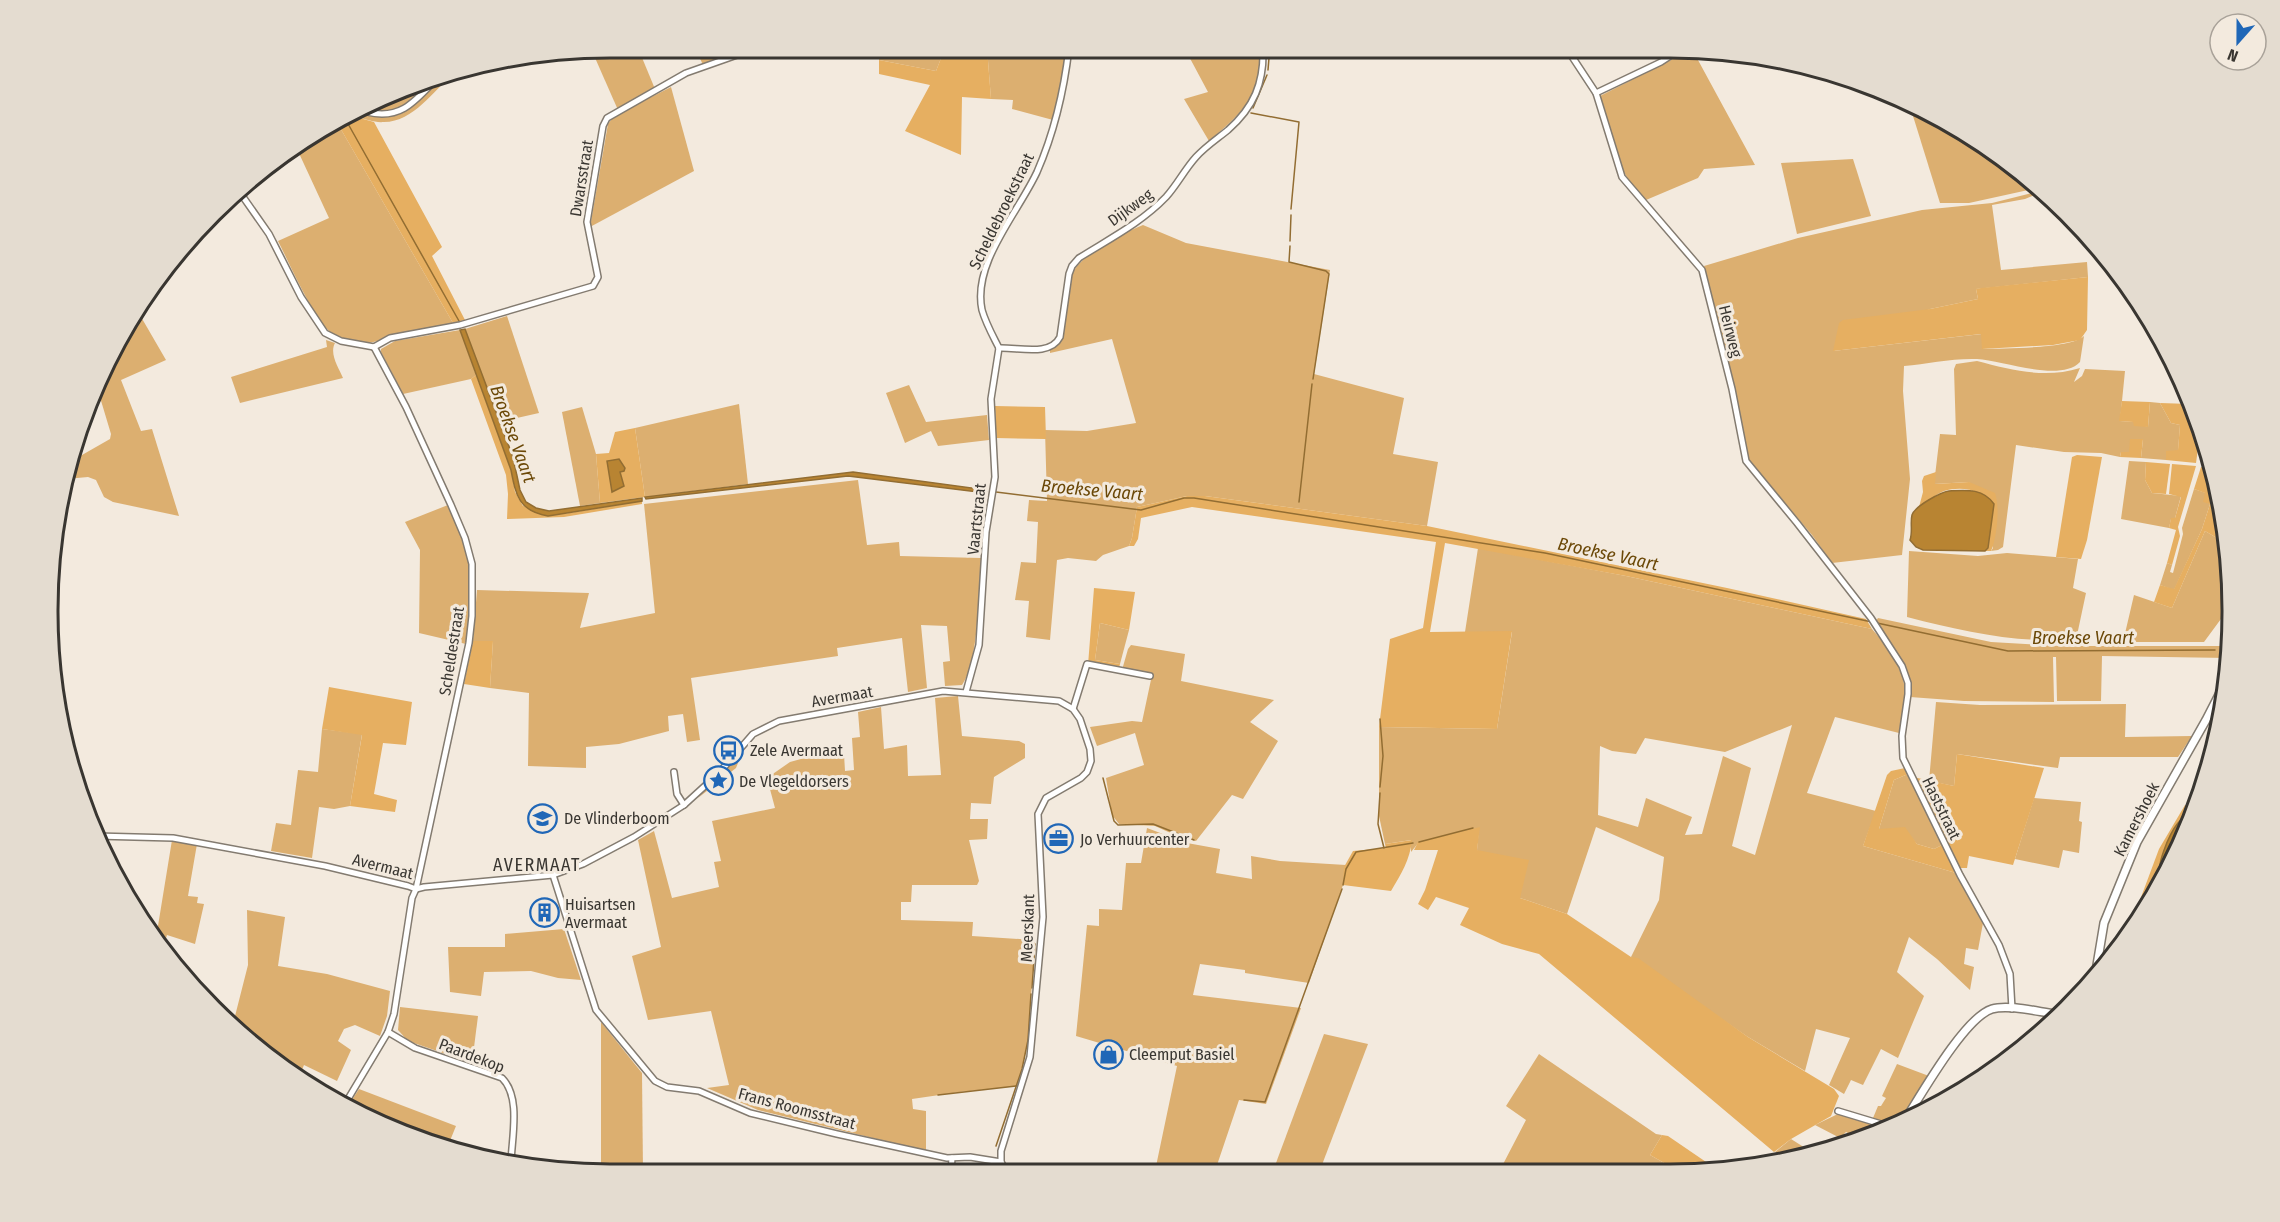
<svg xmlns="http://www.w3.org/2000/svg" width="2280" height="1222" font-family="'Fira Sans Condensed',sans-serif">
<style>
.green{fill:#dcaf70;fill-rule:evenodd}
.forest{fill:#e6af61}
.water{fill:#b88432;stroke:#926d32;stroke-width:1.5}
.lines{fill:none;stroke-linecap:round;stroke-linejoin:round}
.stream{stroke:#926d32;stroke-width:1.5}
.minor-casing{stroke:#837b70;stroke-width:8}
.tertiary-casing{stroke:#837b70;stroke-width:10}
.minor{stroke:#fff;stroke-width:5}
.tertiary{stroke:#fff;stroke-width:7}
.labels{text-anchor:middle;stroke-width:6;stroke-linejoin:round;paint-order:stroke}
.street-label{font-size:16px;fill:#393631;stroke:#f3eade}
.poi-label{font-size:16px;fill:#393631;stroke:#f3eade;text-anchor:start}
.water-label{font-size:18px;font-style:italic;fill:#6b4807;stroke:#f3eade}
.neighbourhood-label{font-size:18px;letter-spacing:1.5px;fill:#393631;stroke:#f3eade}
.rim{fill:none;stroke:#393631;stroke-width:3}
</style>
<rect width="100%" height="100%" fill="#f3eade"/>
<!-- green -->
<g class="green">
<path d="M611,48H638L655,89L618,110L592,51Z"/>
<path d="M695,48H738L741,54L704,67Z"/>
<path d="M879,48H945L936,71L879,60Z"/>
<path d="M987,48H1067L1061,92L1053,120L1012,109L1013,100L991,99Z"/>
<path d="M1185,49H1260C1262,96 1243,112 1209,141L1184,99L1208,92Z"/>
<path d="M1687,49H1692L1755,165L1704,169L1698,178L1646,200L1629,181L1624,172L1600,96L1673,59Z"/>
<path d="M454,74C433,90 414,122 384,122C375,123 366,119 356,117L430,78Z"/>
<path d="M671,87L694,171L590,227L608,124L614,116Z"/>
<path d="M1909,103L1918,106L2012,165L2037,188L1969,203H1940Z"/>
<path d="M339,126L453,323L369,343C358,341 343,340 333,334C315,323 289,262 278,241L329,218L297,149Z"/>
<path d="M1853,159L1871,216L1797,234L1781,163Z"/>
<path d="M2040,191L2042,192L2025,199L1992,205L2001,270L2087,262L2088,277L1976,289L1978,299L1930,309L1833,351L1982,334L1983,349C2004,348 2071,349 2084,336L2080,362C2060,383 2002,360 1977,359C1953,358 1927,364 1904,366L1903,391L1910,479L1902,555L1832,563L1812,535L1747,458L1704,266L1798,238L1922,210L1992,203Z"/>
<path d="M1143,225L1186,243L1330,270L1314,374L1404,398L1393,454L1438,462L1427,526L1205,496H1187L1137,507L1132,538L1129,546L1103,555L1096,561L1068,558L1057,560L1050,640L1026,637L1029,601L1015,600L1021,562L1036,563L1038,522L1027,521L1029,500L1047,501L1045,430L1087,431L1136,423L1112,339L1050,353V350L1056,347L1062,340L1072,274C1082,253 1122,234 1143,225Z"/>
<path d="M137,310L166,360L121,380L141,431L152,429L179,516L113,502L104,497L96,480L88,477L66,479L68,463L110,439L111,434L99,394Z"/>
<path d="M507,316L539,413L499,422L465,329Z"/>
<path d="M460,330L476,375L471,379L403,394L381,352V349L395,341Z"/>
<path d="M326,340L335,343C329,354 339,368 343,378L240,403L231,377L327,347Z"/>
<path d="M1977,361C2011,370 2045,379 2080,368L2074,382L2082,376L2085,369L2125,371L2120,421L2134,422L2148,427L2150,402L2160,403L2171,423L2180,425L2178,451H2166V460L2141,458L2143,439L2129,453L2121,452L2120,457L2101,453L2064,452L2016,445L2003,547L1998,550L1991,551L1993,548L1969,482L1934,484L1940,434L1956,435L1954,369L1956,364Z"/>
<path d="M909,385L926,422L987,415L989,440L938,446L931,431L905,443L886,393Z"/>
<path d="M739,404L748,484L645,497L635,428Z"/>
<path d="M582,407L596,454L600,503L580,506L562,412Z"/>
<path d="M2129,461L2146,462L2145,480L2152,493L2181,496L2175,518L2171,519L2169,528L2121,519Z"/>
<path d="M858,480L867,545L899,542L900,556L981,558C979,588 979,663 962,685L945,686L943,662L950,661L947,626L921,625L927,688L908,692L902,638L837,648L838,656L691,678L700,740L687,742L683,714L668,716L669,731L619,744L586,747V768L528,766L529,693L490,688L493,641H473L477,590L589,593L580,628L655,613L644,504Z"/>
<path d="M2194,489L2206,493L2210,504L2202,529L2174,590L2160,585L2167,563L2172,565L2170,572L2173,573L2183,534L2182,528Z"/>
<path d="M448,505C455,521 463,537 467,554C474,584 469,614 466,644L419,633L420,550L405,522Z"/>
<path d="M2205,531L2227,544L2229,608L2204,642H2123L2134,595L2172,608Z"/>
<path d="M1478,548L1626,576L1872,629C1887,646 1906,671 1905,695C1904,708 1901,720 1899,733L1835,717L1807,793L1876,811L1863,846L1956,873L1983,923L1978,950L1966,948L1964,964L1974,967L1970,990L1937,959L1909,937L1897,972L1924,996L1898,1058L1881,1049L1863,1085L1851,1080L1844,1094L1829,1085L1850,1038L1816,1029L1805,1071L1748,1037L1631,957L1659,900L1664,857L1596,827L1567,914L1520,898L1477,850L1479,828L1419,842L1411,852V840L1385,844L1379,816V727L1497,729L1512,632H1465ZM1792,725L1755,855L1732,846L1751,768L1723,756L1702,834L1685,835L1692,817L1646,798L1638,827L1598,815L1600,746L1612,751L1636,754L1645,738L1725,752Z"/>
<path d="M1909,551L1978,556L2007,553L2078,559L2073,588L2086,593L2076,640C2016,643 1965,632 1907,617Z"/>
<path d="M1878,618L1991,642L2061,646H2220L2231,648L2228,658L2102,656L2101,701H2057L2056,657H2053L2054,702L1964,701L1910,697L1903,662L1876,621Z"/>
<path d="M1100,623L1129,630L1120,664L1095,660Z"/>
<path d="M1131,645L1185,654L1181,681L1274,700L1250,722L1278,741L1243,799L1232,795L1196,841L1175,835L1155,826L1119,824L1112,815L1106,778L1144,765L1135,733L1097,746L1090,727L1132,721L1142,722L1152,675L1122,670L1128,649Z"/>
<path d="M958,696L962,736L1019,741L1025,744V758L994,777L991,804L971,803L970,819H988L987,839L969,840L979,881L977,885H912L911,902H901V920L973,922L972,936L1035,940L1028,1040L1018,1086L960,1092L912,1099L913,1109L926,1111V1151L758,1110L707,1088L729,1085L711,1011L648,1020L632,956L661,947L638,840L654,831L672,898L719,887L714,862L721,861L712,821L775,808L767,778L790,762L819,754L821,758L844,754L845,771L854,770L852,738L860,737L858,712L881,707L884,749L907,745L908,776L941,775L935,698Z"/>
<path d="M1936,702L1980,705L2126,704L2125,737L2192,736L2178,757H2060L2058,768L1957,754L1954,786L1929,781Z"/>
<path d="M322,729L362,734L350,806L334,809L319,807L312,858L271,851L276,823L291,825L298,770L318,772Z"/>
<path d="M744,748L736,768L698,798Z"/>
<path d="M1908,774L1942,845L1934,849L1917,844L1909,835L1879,829L1894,780Z"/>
<path d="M2034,798L2081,802L2079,821L2082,822L2079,853L2063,850L2059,868L2015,859Z"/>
<path d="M1147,828L1187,843L1220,849L1216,873L1252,879L1251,856L1280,861L1346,865L1343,885L1309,983L1245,973V970L1200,964L1193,995L1301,1008L1266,1104L1239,1100L1215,1171H1155L1177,1066L1076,1036L1087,925L1099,926V909L1122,910L1126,863H1141Z"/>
<path d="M172,840L197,844L188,896L198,897L197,903L204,904L195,944L167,935L163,948L148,930L157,932Z"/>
<path d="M247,910L285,917L278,966L327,974L390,991L387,1016L380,1036L355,1025L344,1029L338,1041L351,1050L337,1081L304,1065L301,1072L233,1024L248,965Z"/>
<path d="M564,929L581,980L558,978L531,971L484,972L481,996L450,992L448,947H505V934Z"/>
<path d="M400,1007L478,1016L472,1063L408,1041L398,1030Z"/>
<path d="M601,1022L642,1073L643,1173H601Z"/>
<path d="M1324,1034L1368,1044L1320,1170L1273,1171Z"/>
<path d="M1539,1054L1656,1134L1662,1135L1650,1155L1675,1169L1500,1170L1526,1120L1506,1106Z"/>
<path d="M1897,1064L1929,1076L1897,1124L1894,1126L1873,1118L1878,1106H1881L1886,1098L1882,1096Z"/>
<path d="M359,1089L456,1126L447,1148L362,1116L348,1106Z"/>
<path d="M1840,1113L1889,1129L1863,1137L1860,1135L1858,1138L1846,1132L1840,1138L1815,1125Z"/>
<path d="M1791,1139L1810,1151L1784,1158L1775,1152Z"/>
</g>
<!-- forest -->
<g class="forest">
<path d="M945,48H987L991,99L962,97L961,155L905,131L930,85L879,74V60L936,71Z"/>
<path d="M356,117L374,122L442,247L432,256L465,320L453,323L339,126Z"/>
<path d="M2088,277L2087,330L2080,340L2053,345L1982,349L1981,334L1833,351L1839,323L1843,320L1930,309L1978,299L1976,289L1981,288Z"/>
<path d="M476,375L511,470L515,492L523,506L563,514L642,501V504L564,517L507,519L508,494L506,475L471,379Z"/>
<path d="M2122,401L2150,402L2148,427L2134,426L2133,422L2119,421Z"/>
<path d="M2160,403L2190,404L2201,427L2196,463L2166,460V451L2178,450L2180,425L2171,423Z"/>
<path d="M995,406L1045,407L1046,439L996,438Z"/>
<path d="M635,428L645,497L600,503L596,454L609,453L615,432Z"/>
<path d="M2130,439H2143L2141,458L2120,457L2121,452H2129Z"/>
<path d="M2077,455L2102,457L2087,540L2081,559L2056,557L2072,457Z"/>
<path d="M2146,462L2170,464L2166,494L2152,493L2145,480Z"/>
<path d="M2172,464L2196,466L2178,527L2180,536L2172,565L2167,563L2176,530L2169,528L2171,518H2175L2181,497L2169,494Z"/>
<path d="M2201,467L2211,469L2227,544L2205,531L2172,608L2154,602L2160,585L2174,589L2202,529L2210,504L2203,502L2205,493L2194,489Z"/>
<path d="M1936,472L1935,484L1969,482L1995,493C2000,506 1997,538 1991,551H1985L1988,548L1994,504C1984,489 1960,486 1944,491C1935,494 1928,503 1919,507L1923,492L1922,481L1924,476Z"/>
<path d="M1187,496H1205L1427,526L1727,588L1866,619L1872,629L1626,576L1445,543L1430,632L1512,631L1497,729L1379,727L1390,639L1423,628L1436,542L1192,507L1141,518L1138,539L1134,546H1129L1132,538L1137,507Z"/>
<path d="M1094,588L1135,592L1129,630L1100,623L1095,660L1120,664L1119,668L1088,665Z"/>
<path d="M473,641H493L490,688L464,684Z"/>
<path d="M329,687L412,702L406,745L383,743L374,794L397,800L395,812L350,806L362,735L322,729Z"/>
<path d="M1957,754L2044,768L2013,865L1969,856L1967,868H1960L1913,777L1954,786Z"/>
<path d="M1905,768L1908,774L1894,780L1879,829L1905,827L1917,844L1934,849L1942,845L1956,873L1863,846L1887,775L1891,771Z"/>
<path d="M2201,789L2191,816L2157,875L2160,881L2131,924L2159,849L2185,805L2190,807Z"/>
<path d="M1480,827L1477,850L1529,860L1520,898L1567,914L1631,957L1638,958L1748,1037L1834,1089L1839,1096L1831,1116L1791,1139L1774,1152L1539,954L1502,944L1460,925L1469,908L1436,897L1428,910L1418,904L1425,890L1438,850H1414L1418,842Z"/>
<path d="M1412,840C1410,860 1401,874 1391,891L1343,885L1344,867L1353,851L1386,848L1385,844Z"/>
<path d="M1662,1135L1668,1136L1709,1164L1705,1169H1675L1650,1155Z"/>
</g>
<!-- water -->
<g class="water">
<path d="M465,329L513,457L520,490L526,502L536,508L549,511L642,498V501L548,516C519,511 516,496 511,470L460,330Z"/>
<path d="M619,459L625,468L624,471L620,472L624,486L612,492L607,461Z"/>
<path d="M853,472L987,490L986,493L848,476L646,499L645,497Z"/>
<path d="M1949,491C1966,490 1983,488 1994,504L1988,548L1985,551L1923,550L1916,547L1910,540C1913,532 1910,523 1912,515C1915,506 1941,492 1949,491Z"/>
<path d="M2191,816L2174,860L2160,881C2155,867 2169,834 2178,823C2181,819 2187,817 2191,816Z"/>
</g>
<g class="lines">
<!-- stream -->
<g class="stream">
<path d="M1349,49L1350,57"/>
<path d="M1285,57V49"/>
<path d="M1268,70L1269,58H1389"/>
<path d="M1253,108L1267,75"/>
<path d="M1251,113L1299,122L1291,209"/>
<path d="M347,122L459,321"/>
<path d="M1290,241L1291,215"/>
<path d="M1290,246L1289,262L1326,271L1329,274L1313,379"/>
<path d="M996,492L1141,510L1184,498H1194L1545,553L1872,622"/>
<path d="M1299,502L1312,384"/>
<path d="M1877,623L2008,651L2215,650"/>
<path d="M1380,719L1383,756L1380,787"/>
<path d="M1103,778L1114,821L1118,825L1153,824L1194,840"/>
<path d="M1380,793L1378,824L1384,848"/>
<path d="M1419,842L1473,828"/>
<path d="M1343,885L1346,869L1356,852L1413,843"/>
<path d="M1032,988L1035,944"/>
<path d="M938,1095L1016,1086"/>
<path d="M1244,1100L1265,1102L1342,889"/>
<path d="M996,1146L1022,1069L1028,1040L1031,994"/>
</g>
<defs>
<g id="minor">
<path d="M1567,49L1596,93L1622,177L1702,270L1732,389L1746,461L1797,523L1871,618L1902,666L1908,683V694L1902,736L1903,758L1960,875L1999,945L2010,974L2012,1009"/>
<path d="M1596,93L1661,62L1681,49"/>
<path d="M367,112C402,121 417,99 439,76"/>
<path d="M241,194L269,234L301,297L325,333L341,341L374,347"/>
<path d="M374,347L390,338L460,325L593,286L598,277L587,222L603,126L607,118L686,73L757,48"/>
<path d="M999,348C1018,347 1050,357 1060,337L1069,274L1072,266L1079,258C1109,239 1141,223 1166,197C1177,185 1185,169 1196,157C1206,146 1217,139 1228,130C1254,107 1264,83 1263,49"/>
<path d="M999,348C993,336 986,324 982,310C972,263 1018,213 1037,172C1054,133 1064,91 1069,48"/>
<path d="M966,692L979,645L986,532L995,477L991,399L999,348"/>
<path d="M1073,709L1087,664L1150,676"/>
<path d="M674,772L677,794L684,805"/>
<path d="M96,836L173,838L325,866L408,886L416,889L424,887L553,875L583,864L634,837L684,805L718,774L753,734L779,721L943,691L1059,701L1073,709L1080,719L1090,749L1091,761L1087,772L1081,778L1046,798L1038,814L1043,917L1030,1057L1001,1151V1162L1006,1171"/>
<path d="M553,875L596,1010L655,1081L667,1087L699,1091L750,1113L837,1134L947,1158L970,1157L1001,1162"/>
<path d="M388,1032L415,1048L502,1078C521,1097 512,1136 511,1162"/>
<path d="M345,1104L388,1032L394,1014L412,898L416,889L469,643L472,616V564L465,538L451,505L406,407L374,347"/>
<path d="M1838,1111L1891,1127"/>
<path d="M951,1172L952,1158"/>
</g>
<g id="tertiary">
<path d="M2095,977L2104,923L2137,842L2206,720L2225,683"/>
<path d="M1905,1120C1921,1095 1965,1017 1992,1009C2008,1004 2039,1012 2056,1014"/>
</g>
</defs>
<!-- minor casing -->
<use href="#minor" class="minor-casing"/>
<!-- tertiary casing -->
<use href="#tertiary" class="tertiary-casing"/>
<!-- minor -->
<use href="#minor" class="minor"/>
<!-- tertiary -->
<use href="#tertiary" class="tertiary"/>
</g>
<!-- icons -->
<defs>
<symbol id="bus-ring" viewBox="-11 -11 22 22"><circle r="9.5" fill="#f3eade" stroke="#2067b7" stroke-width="1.5"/><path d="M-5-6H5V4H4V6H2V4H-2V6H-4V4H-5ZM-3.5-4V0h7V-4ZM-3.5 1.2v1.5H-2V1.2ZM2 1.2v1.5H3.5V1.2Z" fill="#2067b7"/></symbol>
<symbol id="sight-ring" viewBox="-11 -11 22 22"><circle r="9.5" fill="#f3eade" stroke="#2067b7" stroke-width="1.5"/><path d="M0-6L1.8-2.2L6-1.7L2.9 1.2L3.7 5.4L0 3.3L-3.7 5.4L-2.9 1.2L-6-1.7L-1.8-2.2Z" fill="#2067b7"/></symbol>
<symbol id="school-ring" viewBox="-11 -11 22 22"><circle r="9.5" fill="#f3eade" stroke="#2067b7" stroke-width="1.5"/><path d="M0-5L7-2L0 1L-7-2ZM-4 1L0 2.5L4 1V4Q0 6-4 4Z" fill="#2067b7"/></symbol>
<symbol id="office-ring" viewBox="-11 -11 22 22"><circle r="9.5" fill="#f3eade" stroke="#2067b7" stroke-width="1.5"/><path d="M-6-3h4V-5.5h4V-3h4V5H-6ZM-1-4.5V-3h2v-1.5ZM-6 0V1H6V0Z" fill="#2067b7"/></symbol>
<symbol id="building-ring" viewBox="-11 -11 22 22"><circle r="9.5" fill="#f3eade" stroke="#2067b7" stroke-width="1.5"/><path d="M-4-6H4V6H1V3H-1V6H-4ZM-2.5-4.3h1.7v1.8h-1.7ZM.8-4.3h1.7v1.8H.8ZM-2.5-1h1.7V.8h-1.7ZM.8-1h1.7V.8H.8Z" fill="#2067b7"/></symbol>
<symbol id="shop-ring" viewBox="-11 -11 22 22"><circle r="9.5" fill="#f3eade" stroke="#2067b7" stroke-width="1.5"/><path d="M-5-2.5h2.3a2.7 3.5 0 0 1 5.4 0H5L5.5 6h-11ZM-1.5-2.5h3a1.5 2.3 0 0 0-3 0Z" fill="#2067b7"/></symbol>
</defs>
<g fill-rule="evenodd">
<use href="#bus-ring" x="712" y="734" width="33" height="33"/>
<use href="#sight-ring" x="702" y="764" width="33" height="33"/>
<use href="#school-ring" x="526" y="802" width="33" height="33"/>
<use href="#office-ring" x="1042" y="822" width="33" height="33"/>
<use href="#building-ring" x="528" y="896" width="33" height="33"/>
<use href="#shop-ring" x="1092" y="1038" width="33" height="33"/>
</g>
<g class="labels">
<!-- street labels -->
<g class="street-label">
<text transform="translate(581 178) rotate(-81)" y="6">Dwarsstraat</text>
<text transform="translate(1130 207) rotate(-36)" y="6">Dijkweg</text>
<text transform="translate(1001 211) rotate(-64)" y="6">Scheldebroekstraat</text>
<text transform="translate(1731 331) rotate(76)" y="6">Heirweg</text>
<text transform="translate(976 519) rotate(-84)" y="6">Vaartstraat</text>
<text transform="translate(451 651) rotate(-81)" y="6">Scheldestraat</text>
<text transform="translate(842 696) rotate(-10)" y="6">Avermaat</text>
<text transform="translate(1942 808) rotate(64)" y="6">Haststraat</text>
<text transform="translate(2136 819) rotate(-63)" y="6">Kamershoek</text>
<text transform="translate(383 866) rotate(14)" y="6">Avermaat</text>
<text transform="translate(1027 928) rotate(-88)" y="6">Meerskant</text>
<text transform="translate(472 1055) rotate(21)" y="6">Paardekop</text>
<text transform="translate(797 1108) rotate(15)" y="6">Frans Roomsstraat</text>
</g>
<!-- poi labels -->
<g class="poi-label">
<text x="750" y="756">Zele Avermaat</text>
<text x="739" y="787">De Vlegeldorsers</text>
<text x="564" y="824">De Vlinderboom</text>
<text x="1080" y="845">Jo Verhuurcenter</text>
<text x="565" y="910">Huisartsen<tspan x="565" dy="18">Avermaat</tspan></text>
<text x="1129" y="1060">Cleemput Basiel</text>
</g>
<!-- water labels -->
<g class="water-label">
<text transform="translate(513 434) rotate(70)" y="6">Broekse Vaart</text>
<text transform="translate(1092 490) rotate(5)" y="6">Broekse Vaart</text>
<text transform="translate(1608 554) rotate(12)" y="6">Broekse Vaart</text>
<text x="2083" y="644">Broekse Vaart</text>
</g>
<!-- neighbourhood labels -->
<g class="neighbourhood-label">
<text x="537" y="871">AVERMAAT</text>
</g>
</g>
<!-- crop -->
<path d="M0 0H2280V1222H0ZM610 58H1670A552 552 0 0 1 2222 610V612A552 552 0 0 1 1670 1164H610A552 552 0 0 1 58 612V610A552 552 0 0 1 610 58Z" fill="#e4dcd0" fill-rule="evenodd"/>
<path class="rim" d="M610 58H1670A552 552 0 0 1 2222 610V612A552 552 0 0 1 1670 1164H610A552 552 0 0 1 58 612V610A552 552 0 0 1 610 58Z"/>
<!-- north arrow -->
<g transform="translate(2238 42) rotate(201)"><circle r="28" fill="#f3eade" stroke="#a9a299" stroke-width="1.5"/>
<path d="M0-4.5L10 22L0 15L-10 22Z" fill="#2067b7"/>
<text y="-9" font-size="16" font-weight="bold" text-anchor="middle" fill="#393631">N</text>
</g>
</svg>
